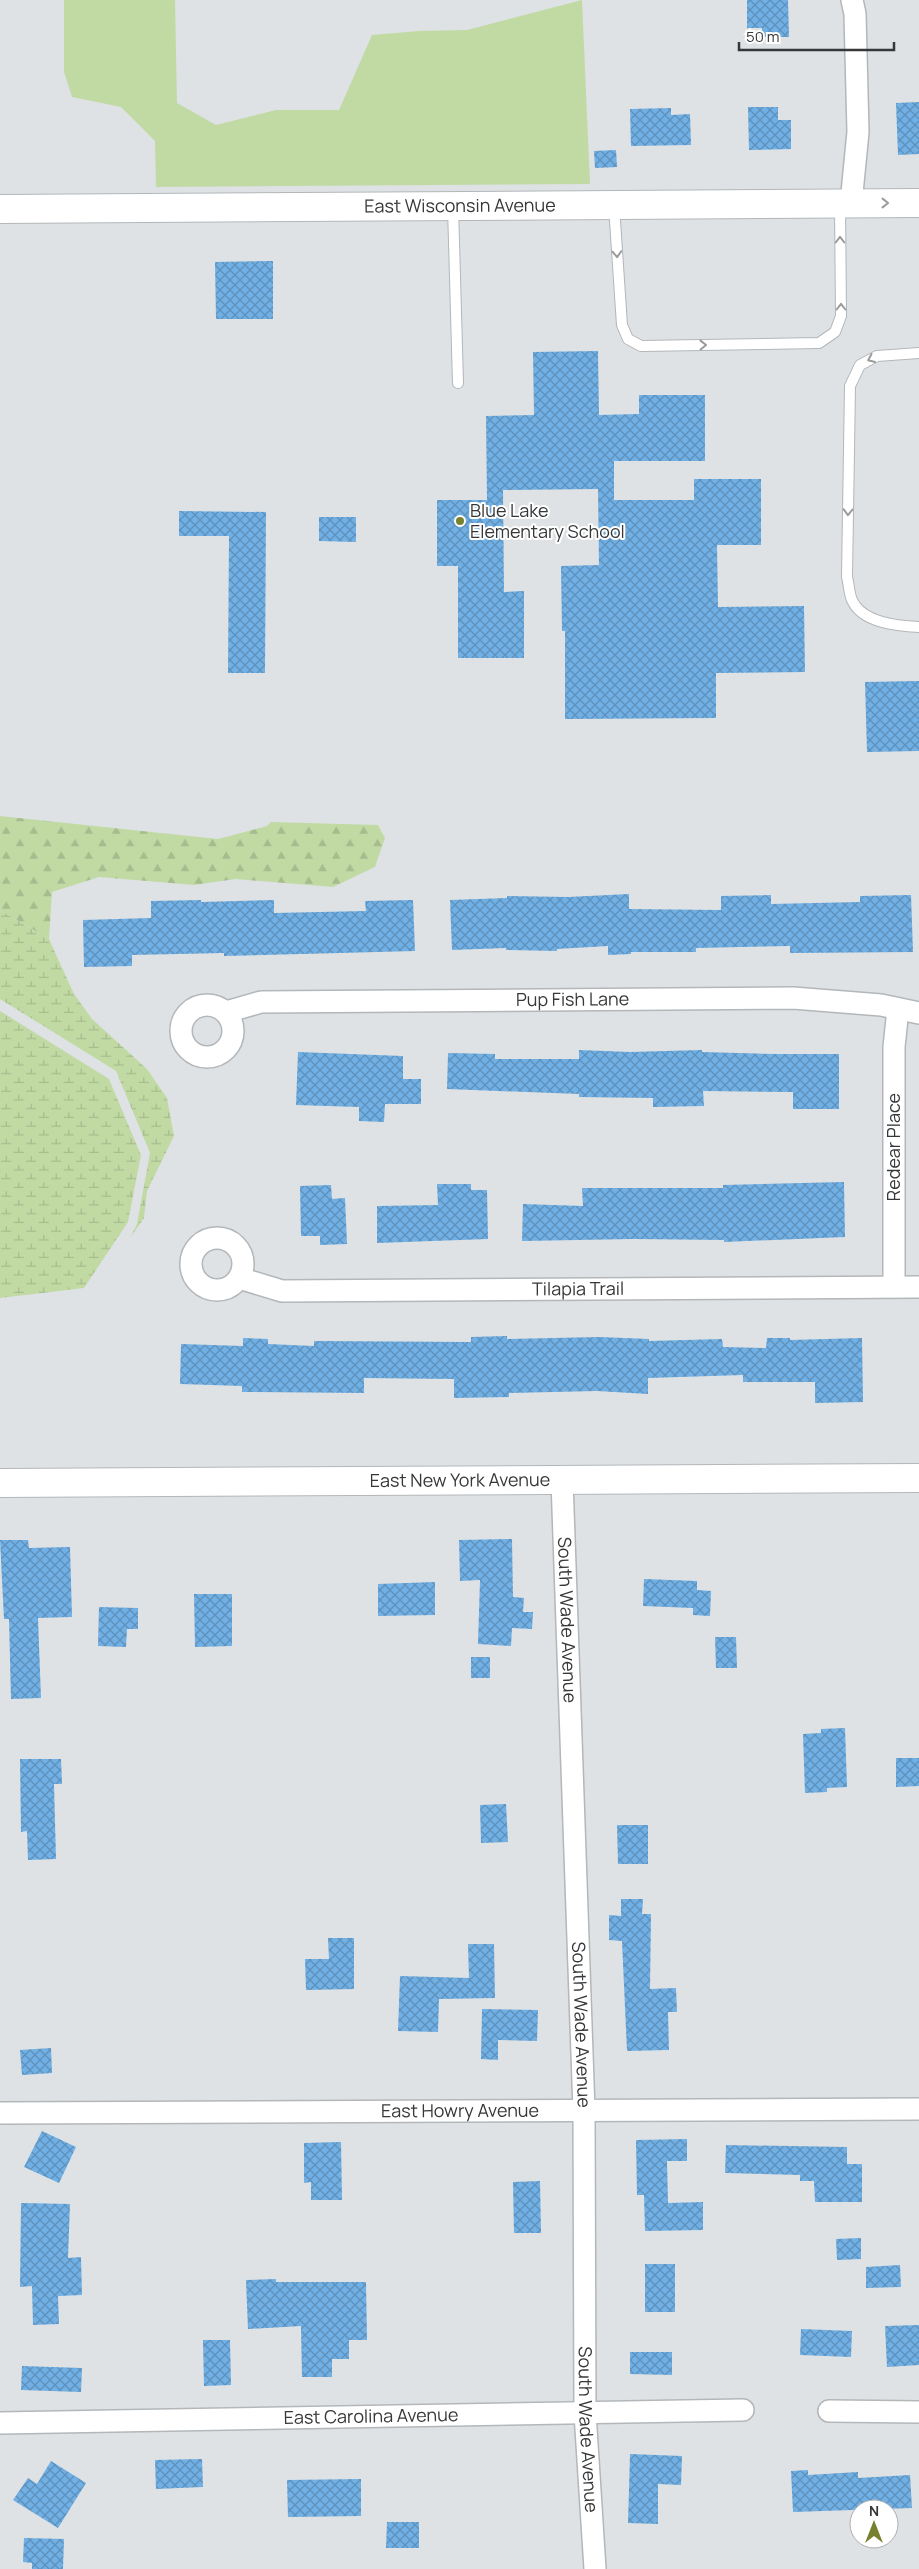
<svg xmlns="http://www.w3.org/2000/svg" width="919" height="2569" font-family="Manrope,sans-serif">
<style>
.grass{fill:#c1daa4}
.forest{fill:url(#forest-firs)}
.wetland{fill:url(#wetland-marsh)}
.building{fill:url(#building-cross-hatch)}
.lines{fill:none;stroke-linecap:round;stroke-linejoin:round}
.lane-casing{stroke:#b3b7ba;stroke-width:12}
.street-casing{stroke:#b3b7ba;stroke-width:24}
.secondary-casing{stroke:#b3b7ba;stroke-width:30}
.primary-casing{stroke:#b3b7ba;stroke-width:30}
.lane{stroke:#fff;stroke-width:10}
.street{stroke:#fff;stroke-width:21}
.secondary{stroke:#fff;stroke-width:28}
.primary{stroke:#fff;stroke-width:28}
.oneway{stroke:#9a9b9c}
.poi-dot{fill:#77812e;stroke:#fff;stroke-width:2}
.labels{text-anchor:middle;stroke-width:4;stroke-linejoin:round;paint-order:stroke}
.street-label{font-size:18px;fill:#363738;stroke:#fff}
.poi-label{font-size:18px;fill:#363738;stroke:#fff;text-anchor:start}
</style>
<defs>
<pattern id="forest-firs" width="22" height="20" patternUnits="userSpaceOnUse" patternTransform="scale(1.25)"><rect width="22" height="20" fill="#c1daa4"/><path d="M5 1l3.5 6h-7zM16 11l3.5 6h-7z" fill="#a6bc8e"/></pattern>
<pattern id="wetland-marsh" width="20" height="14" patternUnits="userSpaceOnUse" patternTransform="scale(1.25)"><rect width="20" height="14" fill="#c1daa4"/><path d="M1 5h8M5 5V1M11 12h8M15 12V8" fill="none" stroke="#a6bc8e"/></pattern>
<pattern id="building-cross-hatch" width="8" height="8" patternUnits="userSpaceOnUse" patternTransform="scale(1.25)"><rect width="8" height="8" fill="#70b0e5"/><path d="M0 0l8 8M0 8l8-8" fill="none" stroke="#5d90bb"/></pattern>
</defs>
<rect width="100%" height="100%" fill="#dee2e5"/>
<!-- grass -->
<path class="grass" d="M64,0H175L177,103L216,125L276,110H339L372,35L419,31L467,30L582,0L590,184L156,187L155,141L121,107L72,97L64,72Z"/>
<!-- forest -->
<path class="forest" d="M0,816L218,839L267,826L271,822L378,825L385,838L375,867L333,887L236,879L194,885L99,877L52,892L49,939L0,910Z"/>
<!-- wetland -->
<g class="wetland">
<path d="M0,910L49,939L74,994L92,1019L147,1069L167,1098L174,1136L147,1191L144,1218L130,1238L137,1224L150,1153L116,1071L0,999Z"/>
<path d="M0,1011L109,1079L141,1155L128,1222L84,1288L0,1298Z"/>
</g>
<!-- building -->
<g class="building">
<path d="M747,0H788L789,37H762V28H747Z"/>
<path d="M919,102V154L898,155L896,103Z"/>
<path d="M748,107H778V120H791V149L749,150Z"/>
<path d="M671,108V115L690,114L691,145L631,146L630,109Z"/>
<path d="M616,150L617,167L595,168L594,151Z"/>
<path d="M273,261V319H216L215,262Z"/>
<path d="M598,351L599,415L639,414V395H705V461H614V500H694V479H761V545H717L718,607L804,606L805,672L716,673V718L565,719V631H562L561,566L599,565L598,489L503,490L504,592L524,591V658H458V566H437V500H487L486,416L534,415L533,352Z"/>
<path d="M179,511L266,512L265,673H228L229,536H179Z"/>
<path d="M319,517H356V542L319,541Z"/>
<path d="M919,681V751L867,752L865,682Z"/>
<path d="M629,894V909L721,910V896L771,895V904L860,902V896L911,895L913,952L790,953V946L696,948V952H631V954L608,955V946L557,949V951L506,950V948L452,950L450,900L507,898V896L568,897Z"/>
<path d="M201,900V902L274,900V913L366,911L365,901L413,900L415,951L224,956V953L132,955V966L84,967L83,920L151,918V901Z"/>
<path d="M579,1050L630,1052L702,1050V1052L775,1054H839V1109H793V1092L703,1091L704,1106L653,1107V1098L579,1097V1094L447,1089L448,1053L495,1054V1059H579Z"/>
<path d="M298,1052L403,1056V1079H421V1104H385L384,1122L359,1121V1107L296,1105Z"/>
<path d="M844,1182L845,1237L724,1242V1240L633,1239L522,1241L523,1204L583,1206L582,1188H723V1185Z"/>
<path d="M437,1184H471V1190H487L488,1239L377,1243V1206L438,1205Z"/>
<path d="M331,1185L332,1199L345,1198L347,1244L320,1245V1236H301L300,1186Z"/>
<path d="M507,1336V1339L599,1337L649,1339V1341L722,1339L723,1347L766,1348L767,1338H790V1340L862,1338L863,1402L815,1403V1382H743V1375L648,1378V1394L597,1391L509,1393V1397L454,1398V1379L364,1378V1393L242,1392V1386L180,1384L181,1344L243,1346V1338L268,1339V1344L314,1346V1341L471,1342V1337Z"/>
<path d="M512,1539L513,1597L524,1598L523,1612H533L532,1629L512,1628L511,1646L478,1644L480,1580L460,1581L459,1540Z"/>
<path d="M0,1540H28L29,1548L70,1547L72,1617L38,1618L41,1698L11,1699L9,1619H4Z"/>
<path d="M644,1579L697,1581V1590L711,1591L710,1616L693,1615V1608L643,1606Z"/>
<path d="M435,1582V1615L378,1616V1584Z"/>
<path d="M194,1594H232V1646L195,1647Z"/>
<path d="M99,1607L138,1608V1629H127L126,1647L98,1646Z"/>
<path d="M715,1637H736L737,1668H716Z"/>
<rect x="471" y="1657" width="19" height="21"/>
<path d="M845,1728L847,1787L827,1788V1792L805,1793L803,1734L821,1733V1729Z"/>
<path d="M896,1758H919V1786L896,1787Z"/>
<path d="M20,1759H61L62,1784H54L56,1859L28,1860L27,1831L21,1832Z"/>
<path d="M506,1804L508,1842L481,1843L480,1805Z"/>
<path d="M617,1825H648V1864H618Z"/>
<path d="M621,1899H643L642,1914H651L650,1989L676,1988L677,2012H668L669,2050L627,2051L622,1941L609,1940V1915L621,1916Z"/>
<path d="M328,1938H354V1989L306,1990L305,1959H329Z"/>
<path d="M468,1944H494L495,1998L439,1999L438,2032L398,2031L400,1976L469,1978Z"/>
<path d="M482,2009L538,2010L537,2041L498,2040V2060L481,2059Z"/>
<path d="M51,2048L52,2073L22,2075L20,2050Z"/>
<path d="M42,2131L76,2147L59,2183L24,2167Z"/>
<path d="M687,2139V2161H667L668,2203L703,2202V2230L645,2231L644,2195H637L636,2140Z"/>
<path d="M341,2142L342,2200H311V2182L304,2183V2143Z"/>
<path d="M726,2145L847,2147V2164H862V2202H815L814,2181H800V2175L725,2173Z"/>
<path d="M540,2181L541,2233H514L513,2182Z"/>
<path d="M21,2203L70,2204L68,2258L81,2257L82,2295L58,2296L59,2324L33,2325L32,2286L20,2287Z"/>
<path d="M861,2238V2259L837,2260L836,2239Z"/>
<rect x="645" y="2264" width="30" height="48"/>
<path d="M900,2265L901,2287L866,2288V2267Z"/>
<path d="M276,2279V2282H366L367,2340H349V2359H332V2377H302L301,2326L248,2329L246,2280Z"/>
<path d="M919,2325V2365L887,2367L885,2326Z"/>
<path d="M801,2329L852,2331L851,2357L800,2355Z"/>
<path d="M203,2340H230L231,2385L204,2386Z"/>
<path d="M630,2352H672V2375L630,2374Z"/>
<path d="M22,2366L82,2368L81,2392L21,2390Z"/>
<path d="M630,2454L682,2456L681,2485L658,2484V2524L628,2523Z"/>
<path d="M202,2459L203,2487L156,2489L155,2460Z"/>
<path d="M51,2461L86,2483L58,2528L13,2500L28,2478L37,2484Z"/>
<path d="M808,2470V2475L858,2472V2478L910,2475L912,2508L793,2512L791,2471Z"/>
<path d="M361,2479V2516L288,2517L287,2480Z"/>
<path d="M387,2522H419V2548H386Z"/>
<path d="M24,2538L64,2539L63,2569H32V2563L23,2562Z"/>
</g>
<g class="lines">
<defs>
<g id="lane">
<path d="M614,206L622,325L628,339L641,346L819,343L835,332L841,316L840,204"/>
<path d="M453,207L458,383"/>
<path d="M919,353L877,356L860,365L850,386L847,577C849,584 849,594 852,600C862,623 898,626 919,627"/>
</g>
<g id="street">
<path d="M851,203L858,132L855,14L852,0"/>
<circle cx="207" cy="1031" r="26"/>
<path id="s1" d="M226,1012L261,1002L793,998L881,1005L919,1013"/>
<circle cx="217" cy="1264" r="26"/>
<path id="s2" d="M239,1278L282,1291L919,1287"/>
<path d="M894,1286V1047L898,1009"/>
<path id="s3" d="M562,1480L584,2111L585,2413L595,2569"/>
<path id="s4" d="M0,2113L919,2109"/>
<path d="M829,2411L919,2412"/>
<path id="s5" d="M0,2423L743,2410"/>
</g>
<g id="secondary">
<path id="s6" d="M0,209L919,203"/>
</g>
<g id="primary">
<path id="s7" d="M0,1483L919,1478"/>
</g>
</defs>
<!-- lane casing -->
<use href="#lane" class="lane-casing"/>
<!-- street casing -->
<use href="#street" class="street-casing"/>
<!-- secondary casing -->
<use href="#secondary" class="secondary-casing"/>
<!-- primary casing -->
<use href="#primary" class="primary-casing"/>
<!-- lane -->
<use href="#lane" class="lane"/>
<!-- street -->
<use href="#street" class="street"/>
<!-- secondary -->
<use href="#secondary" class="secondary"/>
<!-- primary -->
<use href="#primary" class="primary"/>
</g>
<!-- one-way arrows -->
<defs><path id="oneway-chevron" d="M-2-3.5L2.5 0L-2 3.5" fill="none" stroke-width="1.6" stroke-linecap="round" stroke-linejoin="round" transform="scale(1.25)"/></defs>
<g class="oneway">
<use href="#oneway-chevron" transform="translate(885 203)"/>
<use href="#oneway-chevron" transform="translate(840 240) rotate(-90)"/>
<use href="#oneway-chevron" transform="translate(617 254) rotate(87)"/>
<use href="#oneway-chevron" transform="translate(841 307) rotate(-90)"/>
<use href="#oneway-chevron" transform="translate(703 345) rotate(-1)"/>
<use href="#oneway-chevron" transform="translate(871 359) rotate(156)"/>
<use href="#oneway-chevron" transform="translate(848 512) rotate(91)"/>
</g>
<!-- markers -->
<circle class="poi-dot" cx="460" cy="521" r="5"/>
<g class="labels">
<!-- street labels -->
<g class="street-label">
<text dy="6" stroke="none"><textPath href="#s6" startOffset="460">East Wisconsin Avenue</textPath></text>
<text dy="6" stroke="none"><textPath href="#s1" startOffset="348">Pup Fish Lane</textPath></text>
<text transform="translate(894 1147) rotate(-90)" y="6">Redear Place</text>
<text dy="6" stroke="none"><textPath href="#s2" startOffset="341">Tilapia Trail</textPath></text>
<text dy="6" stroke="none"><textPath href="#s7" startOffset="460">East New York Avenue</textPath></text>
<text dy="6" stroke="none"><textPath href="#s3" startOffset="140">South Wade Avenue</textPath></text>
<text dy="6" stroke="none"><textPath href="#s3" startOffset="545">South Wade Avenue</textPath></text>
<text dy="6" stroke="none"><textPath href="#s4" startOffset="460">East Howry Avenue</textPath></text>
<text dy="6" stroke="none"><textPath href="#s5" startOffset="371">East Carolina Avenue</textPath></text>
<text dy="6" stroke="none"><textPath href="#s3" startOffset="950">South Wade Avenue</textPath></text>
</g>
<!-- poi labels -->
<g class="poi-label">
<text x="470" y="517">Blue Lake<tspan x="470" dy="21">Elementary School</tspan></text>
</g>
</g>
<!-- north arrow -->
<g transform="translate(874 2524)"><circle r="24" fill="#ffffff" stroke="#afafaf"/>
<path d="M0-4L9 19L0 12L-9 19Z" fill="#77812e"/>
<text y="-8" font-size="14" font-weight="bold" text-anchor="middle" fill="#363738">N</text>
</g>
<!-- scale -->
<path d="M739 42v8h155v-8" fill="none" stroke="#363738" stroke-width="2.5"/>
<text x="746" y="42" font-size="15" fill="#363738" stroke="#ffffff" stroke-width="4" paint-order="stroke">50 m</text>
</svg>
